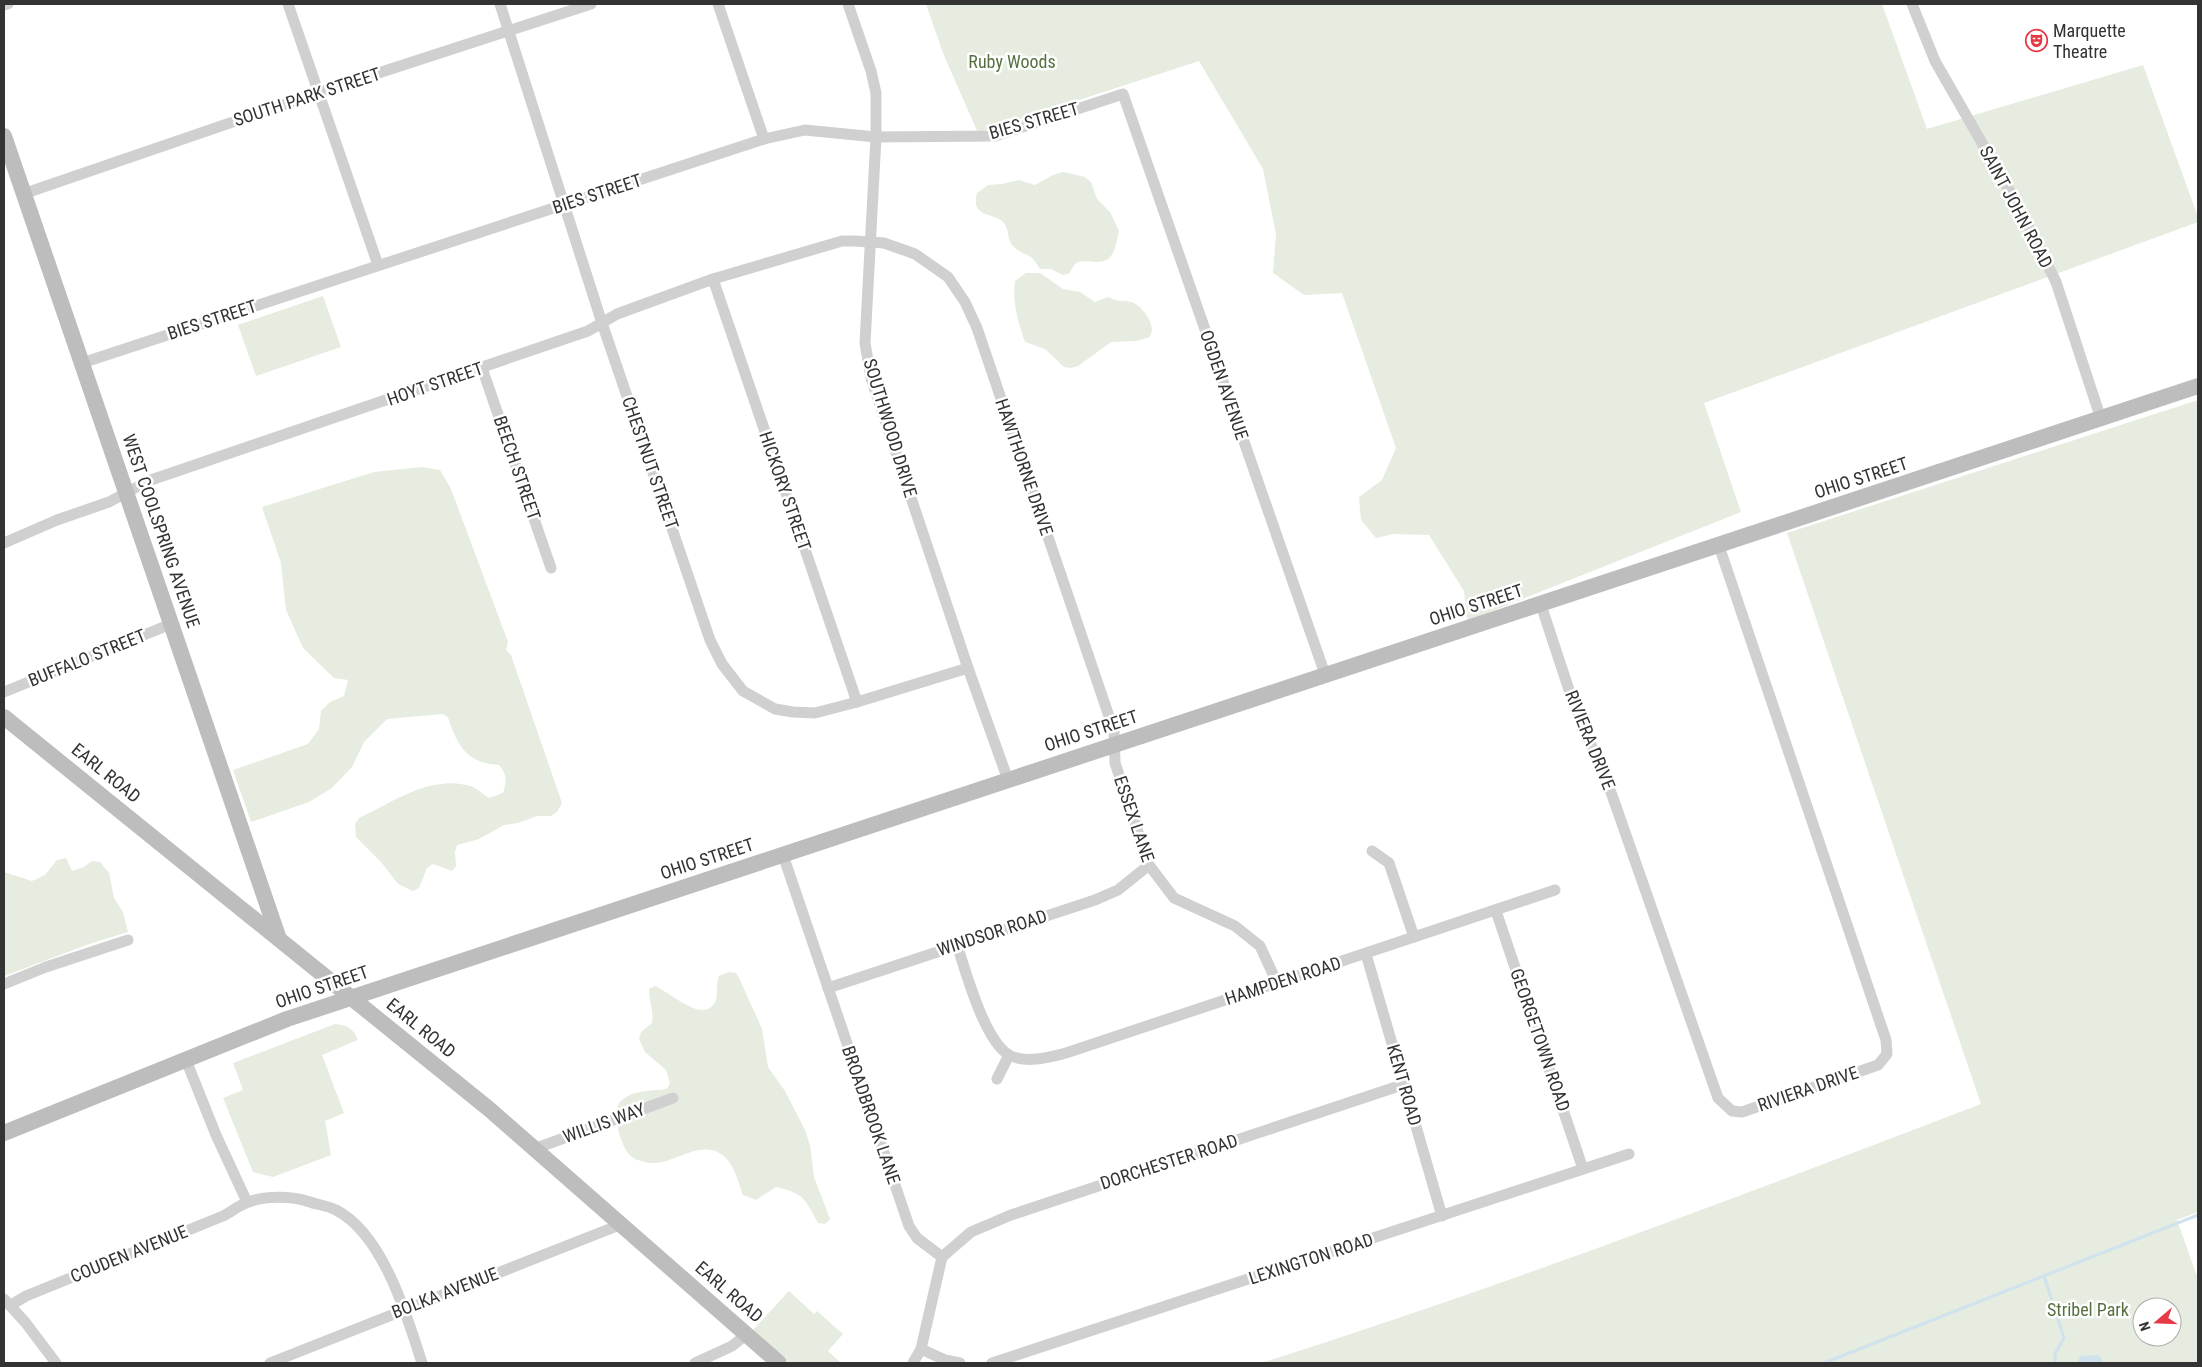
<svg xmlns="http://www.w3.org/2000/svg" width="2202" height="1367" font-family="'Roboto Condensed',sans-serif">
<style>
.green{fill:#e6ecdf;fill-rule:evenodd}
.water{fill:#cfe2ee}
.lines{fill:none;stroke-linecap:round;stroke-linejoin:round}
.stream{stroke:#cfe2ee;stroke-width:3}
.street{stroke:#d0d0d0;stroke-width:11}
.secondary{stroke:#bdbdbd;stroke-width:16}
.labels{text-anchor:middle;stroke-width:5;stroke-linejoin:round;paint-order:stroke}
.poi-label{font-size:18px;fill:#333;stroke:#fff;text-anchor:start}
.park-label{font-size:18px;fill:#56703f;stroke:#fff}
.street-label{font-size:18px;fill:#333;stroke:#fff}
</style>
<rect width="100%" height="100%" fill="#fff"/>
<!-- green -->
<g class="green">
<path d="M926,4H1882L1927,129L2143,65L2198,217V222L1704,403L1741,512L1467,621L1464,591L1429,535L1393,534L1376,538L1361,520L1359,497L1382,480L1396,448L1342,293L1304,295L1273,273L1276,234L1263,169L1199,61L978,133L943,53Z"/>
<path d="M1063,172L1085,177L1091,182L1097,199L1110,212L1119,231C1117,239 1116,251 1110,257C1101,267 1085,258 1076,263C1074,265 1071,270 1070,273L1063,275L1051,269H1040C1029,250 1026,258 1014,247C1006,240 1010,230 1004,223C995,212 970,219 977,193L988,185L1002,184L1019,180L1035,185L1053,175Z"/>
<path d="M1026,273H1040L1063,289L1080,292L1095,302L1108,297C1120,303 1121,299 1131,302C1140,304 1152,320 1152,330C1152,332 1150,335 1150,337L1136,341L1111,342L1078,366L1071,368L1064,367L1045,349L1025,342C1018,322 1012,302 1015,281Z"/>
<path d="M323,296L341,347L256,376L238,325Z"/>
<path d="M2198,400V1212L2177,1220L2198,1279V1363H1261C1504,1286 1743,1195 1981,1104L1787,533ZM2142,1307H2172V1337H2142Z"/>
<path d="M422,467L440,470L451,489L508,642L506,650L511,655L562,803L557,812L551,816H537L518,823L504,825L479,839L457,845L455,852L456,866L452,871L433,864L427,868L419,888L413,891L398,884L381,862L356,837L355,824L359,818C393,802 433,773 473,787C478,789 484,795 489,798L503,793C507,782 507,774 499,765C467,763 457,746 448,717L442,714L387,719L364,742L352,767L332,788L309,802L251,822L233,770L308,744L319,729L321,711L330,702L344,696L348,680L334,678L303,648L286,610L281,563L262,507L374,472Z"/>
<path d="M66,858L72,871L84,867L92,861L100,862L109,873L114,898L123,912L128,932L92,943L4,976V872L32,881L45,875L57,860Z"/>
<path d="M729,972L736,973L740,980L762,1029L768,1067L785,1091L805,1130L810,1145L814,1177L830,1219L825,1224L818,1223C804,1198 805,1194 776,1187L756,1200L743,1195C737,1179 733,1157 715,1151C692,1143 669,1168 645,1162C641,1161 633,1159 631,1156C621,1148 611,1113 620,1102C631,1090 651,1091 667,1089L670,1083L666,1070L645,1052L639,1039L641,1032L652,1023C654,1012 649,1000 649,989L655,986C670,992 704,1025 715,1002C719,994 715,984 719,976Z"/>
<path d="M335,1024C347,1025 353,1028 358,1040L322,1055L344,1113L325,1121L331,1155L273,1177L253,1172L223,1098L243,1090L233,1063Z"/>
<path d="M789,1291L814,1314L817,1311L843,1334L828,1351L841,1363H790L753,1330Z"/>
</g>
<!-- water -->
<path class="water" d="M2099,1355L2104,1363H2077L2080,1356Z"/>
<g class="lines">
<!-- stream -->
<g class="stream">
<path d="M2044,1276L2064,1338L2055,1354V1363"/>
<path d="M1824,1363L2198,1215"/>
</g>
<!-- street -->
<g class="street">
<path d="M288,4L378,265"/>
<path d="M500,4L602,323L710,640L722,664L743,691L775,709L793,712L815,713L857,702L968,668"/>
<path d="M718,4L764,139"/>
<path d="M848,4L871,71L876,93V137L865,343L871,378L968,668L1008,780"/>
<path d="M1912,4L1935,61L2021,211L2056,282L2101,419"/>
<path d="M4,5L8,4"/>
<path d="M23,194L317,93L591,4"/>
<path d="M713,279L857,702"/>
<path d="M82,363L764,139L805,130L876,137L995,136L1123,94L1326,677"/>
<path d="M482,368L551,568"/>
<path d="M4,543L57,520L109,502L148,481L588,331L617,314L713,279L842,241H855L884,243L915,254L948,277L965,302L977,328L1114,731L1115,763L1149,865L1174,898L1235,926L1260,946L1277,983"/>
<path d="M1541,605L1571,696L1612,795L1718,1098L1732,1111L1742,1112L1878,1065L1887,1054L1886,1040L1719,546"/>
<path d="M4,692L171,624"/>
<path d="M1372,851L1389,863L1414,937"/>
<path d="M783,855L909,1226L917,1238L942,1257L921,1349L913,1363"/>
<path d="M1496,911L1583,1169"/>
<path d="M957,945C966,972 984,1040 1009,1055C1026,1064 1050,1057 1066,1053L1555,890"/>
<path d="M1366,954L1442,1216"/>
<path d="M4,984L46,967L128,940"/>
<path d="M828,988L1095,900L1118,890L1149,865"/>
<path d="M186,1060L216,1135L247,1202"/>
<path d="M997,1079L1009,1055"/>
<path d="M534,1149L673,1098"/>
<path d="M942,1257L971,1232L1011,1215L1405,1084"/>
<path d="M4,1299L25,1322L56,1363"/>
<path d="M11,1305L26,1296L223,1216C231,1212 238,1206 246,1203C265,1195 292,1196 310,1202C318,1205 329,1206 336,1210C383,1234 407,1316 422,1363"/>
<path d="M921,1349L945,1360L960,1363"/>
<path d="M270,1363L622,1224"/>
<path d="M695,1363L732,1346L747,1334"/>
<path d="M992,1363L1629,1154"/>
</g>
<!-- secondary -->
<g class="secondary">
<path d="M4,136L279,939"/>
<path d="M4,717L489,1109L779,1363"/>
<path d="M4,1133L287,1019L2198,386"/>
</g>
</g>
<!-- icons -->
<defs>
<symbol id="theatre-ring" viewBox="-11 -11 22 22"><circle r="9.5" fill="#fff" stroke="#e63946" stroke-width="1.5"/><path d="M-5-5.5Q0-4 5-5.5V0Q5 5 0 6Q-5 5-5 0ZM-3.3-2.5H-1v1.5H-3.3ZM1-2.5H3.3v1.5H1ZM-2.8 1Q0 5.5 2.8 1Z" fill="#e63946"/></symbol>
</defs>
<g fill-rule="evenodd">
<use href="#theatre-ring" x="2024" y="28" width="25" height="25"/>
</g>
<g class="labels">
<!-- poi labels -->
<g class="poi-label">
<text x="2053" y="37">Marquette<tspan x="2053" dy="21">Theatre</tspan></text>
</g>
<!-- park labels -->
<g class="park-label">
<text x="1012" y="68">Ruby Woods</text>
<text x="2088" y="1316">Stribel Park</text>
</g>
<!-- street labels -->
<g class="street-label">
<text transform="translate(307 97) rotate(-18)" y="6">SOUTH PARK STREET</text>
<text transform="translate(1034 121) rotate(-16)" y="6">BIES STREET</text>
<text transform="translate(597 194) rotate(-18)" y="6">BIES STREET</text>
<text transform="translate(2016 207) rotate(62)" y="6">SAINT JOHN ROAD</text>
<text transform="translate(212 320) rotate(-18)" y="6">BIES STREET</text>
<text transform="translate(435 384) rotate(-19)" y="6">HOYT STREET</text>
<text transform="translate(1224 385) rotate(71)" y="6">OGDEN AVENUE</text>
<text transform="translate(890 428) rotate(73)" y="6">SOUTHWOOD DRIVE</text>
<text transform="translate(650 463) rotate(71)" y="6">CHESTNUT STREET</text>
<text transform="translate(1024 467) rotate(71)" y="6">HAWTHORNE DRIVE</text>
<text transform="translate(517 468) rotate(71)" y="6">BEECH STREET</text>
<text transform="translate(1861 478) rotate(-18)" y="6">OHIO STREET</text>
<text transform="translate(785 491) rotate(71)" y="6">HICKORY STREET</text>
<text transform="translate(161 531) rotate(71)" y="6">WEST COOLSPRING AVENUE</text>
<text transform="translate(1476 605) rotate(-18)" y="6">OHIO STREET</text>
<text transform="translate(87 658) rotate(-22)" y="6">BUFFALO STREET</text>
<text transform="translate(1091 731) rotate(-18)" y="6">OHIO STREET</text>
<text transform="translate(1590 740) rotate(68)" y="6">RIVIERA DRIVE</text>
<text transform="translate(106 773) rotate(39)" y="6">EARL ROAD</text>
<text transform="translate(1134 819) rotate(71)" y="6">ESSEX LANE</text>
<text transform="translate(707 859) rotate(-18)" y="6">OHIO STREET</text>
<text transform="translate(992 933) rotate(-18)" y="6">WINDSOR ROAD</text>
<text transform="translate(1283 981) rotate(-18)" y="6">HAMPDEN ROAD</text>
<text transform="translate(322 987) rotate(-19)" y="6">OHIO STREET</text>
<text transform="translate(421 1028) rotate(39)" y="6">EARL ROAD</text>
<text transform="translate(1540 1040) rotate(71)" y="6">GEORGETOWN ROAD</text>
<text transform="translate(1404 1085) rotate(74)" y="6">KENT ROAD</text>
<text transform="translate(1808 1089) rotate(-19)" y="6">RIVIERA DRIVE</text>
<text transform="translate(871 1115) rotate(71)" y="6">BROADBROOK LANE</text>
<text transform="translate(604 1123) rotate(-20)" y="6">WILLIS WAY</text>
<text transform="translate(1169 1162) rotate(-18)" y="6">DORCHESTER ROAD</text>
<text transform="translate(129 1254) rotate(-22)" y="6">COUDEN AVENUE</text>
<text transform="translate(1311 1259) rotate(-18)" y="6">LEXINGTON ROAD</text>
<text transform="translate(729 1292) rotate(41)" y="6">EARL ROAD</text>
<text transform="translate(445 1293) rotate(-21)" y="6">BOLKA AVENUE</text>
</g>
</g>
<!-- border -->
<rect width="2202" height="1367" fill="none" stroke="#333333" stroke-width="10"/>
<!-- north arrow -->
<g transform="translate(2157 1322) rotate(251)"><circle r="24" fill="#ffffff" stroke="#adadad"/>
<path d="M0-4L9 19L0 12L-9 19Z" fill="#e63946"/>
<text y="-8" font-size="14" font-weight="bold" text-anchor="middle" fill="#333333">N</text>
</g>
</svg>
